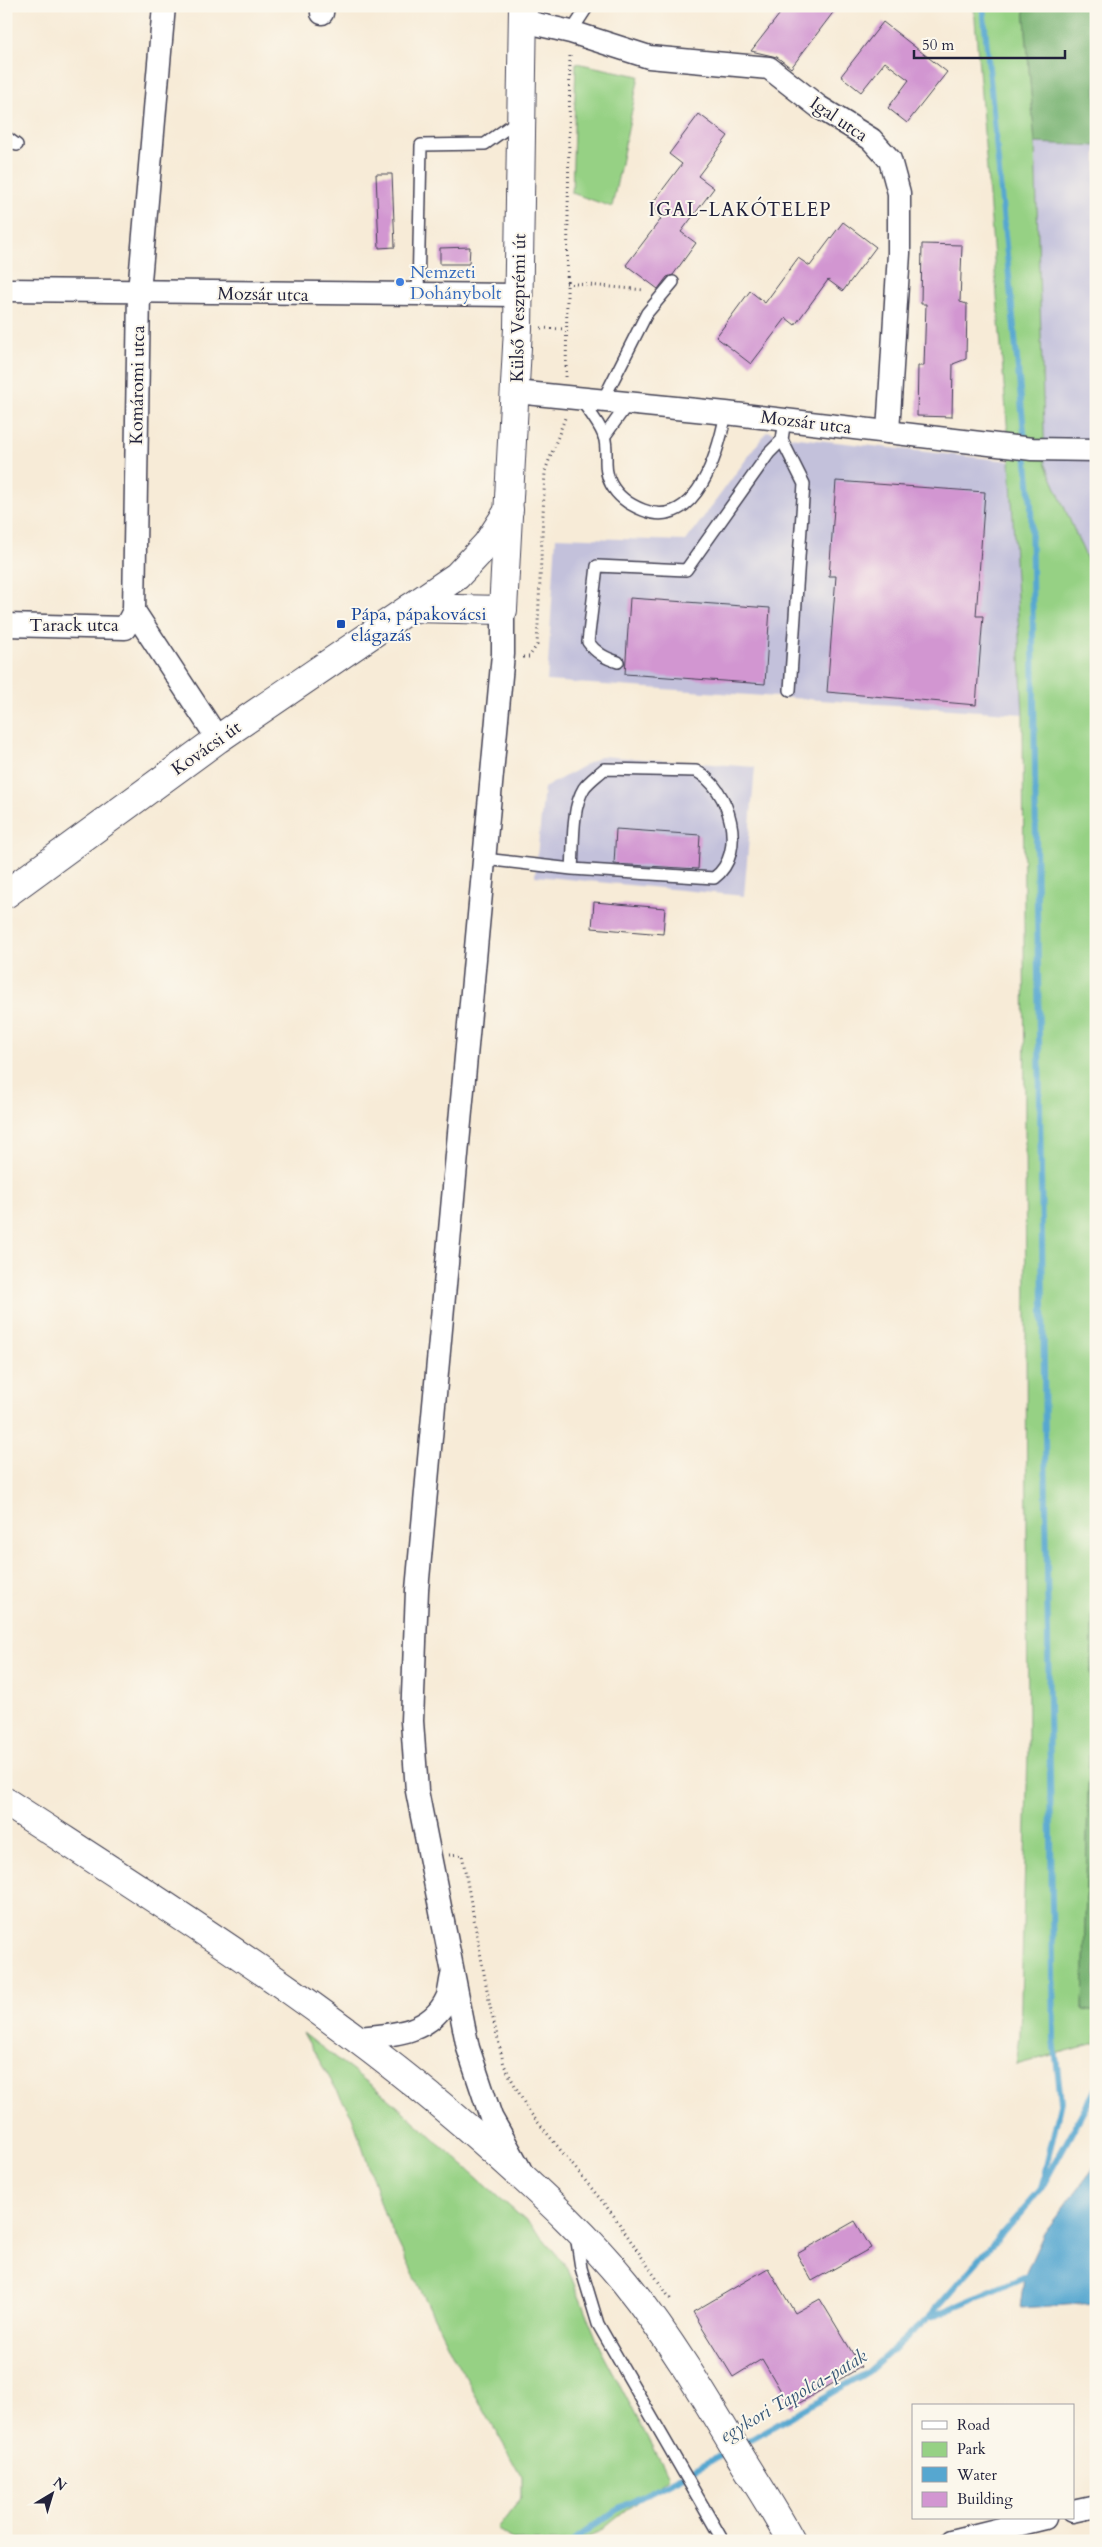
<svg xmlns="http://www.w3.org/2000/svg" width="1102" height="2547" font-family="Cardo,serif">
<style>
.industrial{fill:#c3c1db}
.green{fill:#96d184;stroke:#5c7a60}
.forest{fill:#78b372;stroke:#4d6a56}
.water{fill:#56a7d0;stroke:#3c6486}
.lines{fill:none;stroke-linecap:round;stroke-linejoin:round}
.stream{stroke:#56a7d0;stroke-width:6}
.building{fill:#d296d1}
.lane-casing{stroke:#424052;stroke-width:14}
.street-casing{stroke:#424052;stroke-width:25}
.secondary-casing{stroke:#424052;stroke-width:30}
.primary-casing{stroke:#424052;stroke-width:30}
.path{stroke:#424052;stroke-width:3;stroke-dasharray:1 4;stroke-linecap:butt}
.lane{stroke:#fff;stroke-width:11}
.street{stroke:#fff;stroke-width:22}
.secondary{stroke:#fff;stroke-width:28}
.primary{stroke:#fff;stroke-width:28}
.shop-dot{fill:#3f7fe0;stroke:#fbf7ec;stroke-width:2}
.transit-dot{fill:#1a4fb4;stroke:#fbf7ec;stroke-width:2}
.labels{text-anchor:middle;stroke-width:4;stroke-linejoin:round;paint-order:stroke}
.street-label{font-size:18px;fill:#22223b;stroke:#fbf7ec}
.shop-label{font-size:18px;fill:#366cbe;stroke:#fbf7ec;text-anchor:start}
.transit-label{font-size:18px;fill:#164399;stroke:#fbf7ec;text-anchor:start}
.neighbourhood-label{font-size:19px;letter-spacing:1px;fill:#22223b;stroke:#fbf7ec}
.water-label{font-size:19px;font-style:italic;fill:#375777;stroke:#fbf7ec}
</style>
<rect width="100%" height="100%" fill="#fbf7ec"/>
<filter id="ink" filterUnits="userSpaceOnUse"><feTurbulence type="fractalNoise" baseFrequency=".02" numOctaves="2"/><feDisplacementMap in="SourceGraphic" scale="10" xChannelSelector="R" yChannelSelector="G"/><feConvolveMatrix kernelMatrix="1 2 1 2 8 2 1 2 1" color-interpolation-filters="sRGB"/></filter>
<filter id="wash" filterUnits="userSpaceOnUse"><feTurbulence type="fractalNoise" baseFrequency=".0096" numOctaves="4" result="noise"/><feDisplacementMap in="SourceGraphic" scale="20" xChannelSelector="R" yChannelSelector="G"/><feGaussianBlur stdDeviation="1.12" result="paint"/><feColorMatrix in="noise" values="0 0 0 0 0 0 0 0 0 0 0 0 0 0 0 0 0 1.4 0 .05"/><feComposite in="paint" operator="in"/></filter>
<g filter="url(#wash)">
<rect width="100%" height="100%" fill="#f7ebd7"/>
<!-- industrial -->
<g class="industrial">
<path d="M1035,143L1096,146V580L1045,463Z"/>
<path d="M767,431L790,437L1010,461L1023,714L547,681L556,537L686,541Z"/>
<path d="M601,756L755,767L744,896L535,876L544,788Z"/>
</g>
<!-- green -->
<g class="green">
<path d="M974,6H1024L1035,143L1045,463L1096,580V1463L1083,2010L1096,2012V2043L1016,2065L1020,2035L1028,1751L1023,714L1010,461Z"/>
<path d="M576,63L639,76L612,207L572,193Z"/>
<path d="M303,2033L388,2098L537,2231L567,2267L600,2347L668,2477L598,2533L580,2541H514L497,2529L522,2497V2477L452,2354L385,2216L352,2116Z"/>
</g>
<!-- forest -->
<g class="forest">
<path d="M1024,6H1096V146L1035,143Z"/>
<path d="M1096,1463V2012L1083,2010Z"/>
</g>
<!-- water -->
<path class="water" d="M1096,2165V2303L1020,2308L1024,2277L1044,2233Z"/>
<g class="lines">
<!-- stream -->
<g class="stream">
<path d="M983,6L1031,504L1054,2039L1061,2101L1041,2189"/>
<path d="M931,2317L1024,2277"/>
<path d="M741,2445L868,2372L927,2319L1041,2189L1096,2088"/>
<path d="M573,2541L619,2508L730,2451"/>
</g>
</g>
<g id="blocks">
<!-- building -->
<g class="building">
<path d="M786,6H838L791,68L777,57L751,51Z"/>
<path d="M883,22L947,72L907,123L888,108L909,80L885,62L861,92L841,76Z"/>
<path d="M699,114L728,136L698,176L714,188L681,232L696,243L673,275L667,277L658,289L626,265L661,219L651,205L682,164L669,154Z"/>
<path d="M376,174H392L395,247L379,248Z"/>
<path d="M843,222L876,247L843,291L828,280L795,325L786,318L751,364L716,337L750,291L765,303L798,258L810,266Z"/>
<path d="M922,244L962,245L960,302L967,304L966,359L953,364L952,417L917,416L918,366H924L926,304H921Z"/>
<path d="M470,247L469,264H440V248Z"/>
<path d="M836,481L985,492L976,616H983L976,705L827,692L836,576H829Z"/>
<path d="M630,598L770,608L765,684L625,674Z"/>
<path d="M616,829L700,835L698,869L614,864Z"/>
<path d="M594,902L665,908L663,934L592,928Z"/>
<path d="M855,2221L871,2248L812,2281L797,2254Z"/>
<path d="M768,2268L795,2313L820,2299L861,2367L791,2408L762,2359L733,2377L693,2312Z"/>
</g>
</g>
</g>
<g filter="url(#ink)">
<use href="#blocks" fill-opacity="0" stroke="#424052" stroke-width="1"/>
<g class="lines">
<defs>
<g id="lane">
<path d="M571,32L588,6"/>
<path d="M6,137L17,145"/>
<path d="M418,296L421,145L485,144L520,119"/>
<path d="M581,400C589,411 599,423 604,436C609,451 602,468 611,484C618,497 630,505 643,510C697,532 719,449 726,413"/>
<path d="M603,400L647,313L673,282"/>
<path d="M604,437L629,402"/>
<path d="M782,440L804,484L790,690"/>
<path d="M618,662C605,658 596,653 588,642L597,566L686,570L769,453L782,440L785,419"/>
<path d="M484,859L572,869L714,878C748,853 730,788 696,771L604,769C598,775 589,781 584,788C571,809 574,845 572,869"/>
<path d="M576,2235L581,2268L598,2324L723,2541"/>
</g>
<g id="street">
<path d="M164,6L139,292L134,611L218,739"/>
<path d="M322,13L323,6"/>
<path d="M523,21L571,32L649,57L769,68L819,107L871,139L890,160L899,193V253L888,432"/>
<path d="M6,290L519,295"/>
<path d="M516,392L726,413L1032,449L1096,450"/>
<path d="M503,610V654L417,1590L412,1721L417,1791L468,2048L491,2117L520,2169"/>
<path d="M6,625L125,628L134,611"/>
<path d="M357,2038C390,2035 431,2034 447,1998C450,1992 450,1983 452,1976"/>
<path d="M1073,2511L1096,2506"/>
<path d="M952,2541L1045,2518"/>
</g>
<g id="secondary">
<path d="M410,608L503,610L518,328L523,6"/>
<path d="M6,894L218,739L457,576L487,544L509,510"/>
</g>
<path id="primary" d="M6,1802C178,1914 353,2022 505,2161C547,2199 589,2238 625,2282C670,2338 706,2399 743,2461C759,2487 776,2513 791,2541"/>
</defs>
<!-- lane casing -->
<use href="#lane" class="lane-casing"/>
<!-- street casing -->
<use href="#street" class="street-casing"/>
<!-- secondary casing -->
<use href="#secondary" class="secondary-casing"/>
<!-- primary casing -->
<use href="#primary" class="primary-casing"/>
<!-- path -->
<g class="path">
<path d="M566,283L645,290"/>
<path d="M541,328L565,329"/>
<path d="M566,377L570,53"/>
<path d="M523,657H529L537,645L545,471L565,418"/>
<path d="M449,1855L462,1854L490,2006L504,2065L528,2110L614,2216L671,2300"/>
</g>
<!-- lane -->
<use href="#lane" class="lane"/>
<!-- street -->
<use href="#street" class="street"/>
<!-- secondary -->
<use href="#secondary" class="secondary"/>
<!-- primary -->
<use href="#primary" class="primary"/>
</g>
</g>
<!-- markers -->
<circle class="shop-dot" cx="400" cy="282" r="5"/>
<rect class="transit-dot" x="336" y="619" width="10" height="10" rx="2.5"/>
<g class="labels">
<!-- street labels -->
<g class="street-label">
<text transform="translate(839 119) rotate(34)" y="6">Igal utca</text>
<text transform="translate(263 294) rotate(1)" y="6">Mozsár utca</text>
<text transform="translate(518 308) rotate(-89)" y="6">Külső Veszprémi út</text>
<text transform="translate(137 385) rotate(-89)" y="6">Komáromi utca</text>
<text transform="translate(806 422) rotate(7)" y="6">Mozsár utca</text>
<text x="74" y="631">Tarack utca</text>
<text transform="translate(206 748) rotate(-35)" y="6">Kovácsi út</text>
</g>
<!-- shop labels -->
<g class="shop-label">
<text x="410" y="278">Nemzeti<tspan x="410" dy="21">Dohánybolt</tspan></text>
</g>
<!-- transit labels -->
<g class="transit-label">
<text x="351" y="620">Pápa, pápakovácsi<tspan x="351" dy="21">elágazás</tspan></text>
</g>
<!-- neighbourhood labels -->
<g class="neighbourhood-label">
<text x="740" y="216">IGAL-LAKÓTELEP</text>
</g>
<!-- water labels -->
<g class="water-label">
<text transform="translate(793 2395) rotate(-30)" y="7">egykori Tapolca-patak</text>
</g>
</g>
<!-- margin -->
<rect width="1102" height="2547" fill="none" stroke="#fbf7ec" stroke-width="25"/>
<!-- legend -->
<rect x="912" y="2404" width="162" height="115" fill="#fbf7ec" stroke="#a4a2a5"/>
<rect x="922" y="2421" width="25" height="8" fill="#ffffff" stroke="#a4a2a5"/>
<text x="957" y="2430" font-size="15" fill="#22223b">Road</text>
<rect x="922" y="2442" width="25" height="15" fill="#96d184" stroke="#a4a2a5"/>
<text x="957" y="2454" font-size="15" fill="#22223b">Park</text>
<rect x="922" y="2467" width="25" height="15" fill="#56a7d0" stroke="#a4a2a5"/>
<text x="957" y="2480" font-size="15" fill="#22223b">Water</text>
<rect x="922" y="2492" width="25" height="15" fill="#d296d1" stroke="#a4a2a5"/>
<text x="957" y="2504" font-size="15" fill="#22223b">Building</text>
<!-- north arrow -->
<g transform="translate(52 2494) rotate(38)" stroke="#fbf7ec" stroke-width="4" paint-order="stroke">
<path d="M0-4L9 19L0 12L-9 19Z" fill="#22223b"/>
<text y="-8" font-size="14" font-weight="bold" text-anchor="middle" fill="#22223b">N</text>
</g>
<!-- scale -->
<path d="M914 50v8h151v-8" fill="none" stroke="#22223b" stroke-width="2.5"/>
<text x="922" y="50" font-size="15" fill="#22223b" stroke="#fbf7ec" stroke-width="4" paint-order="stroke">50 m</text>
</svg>
